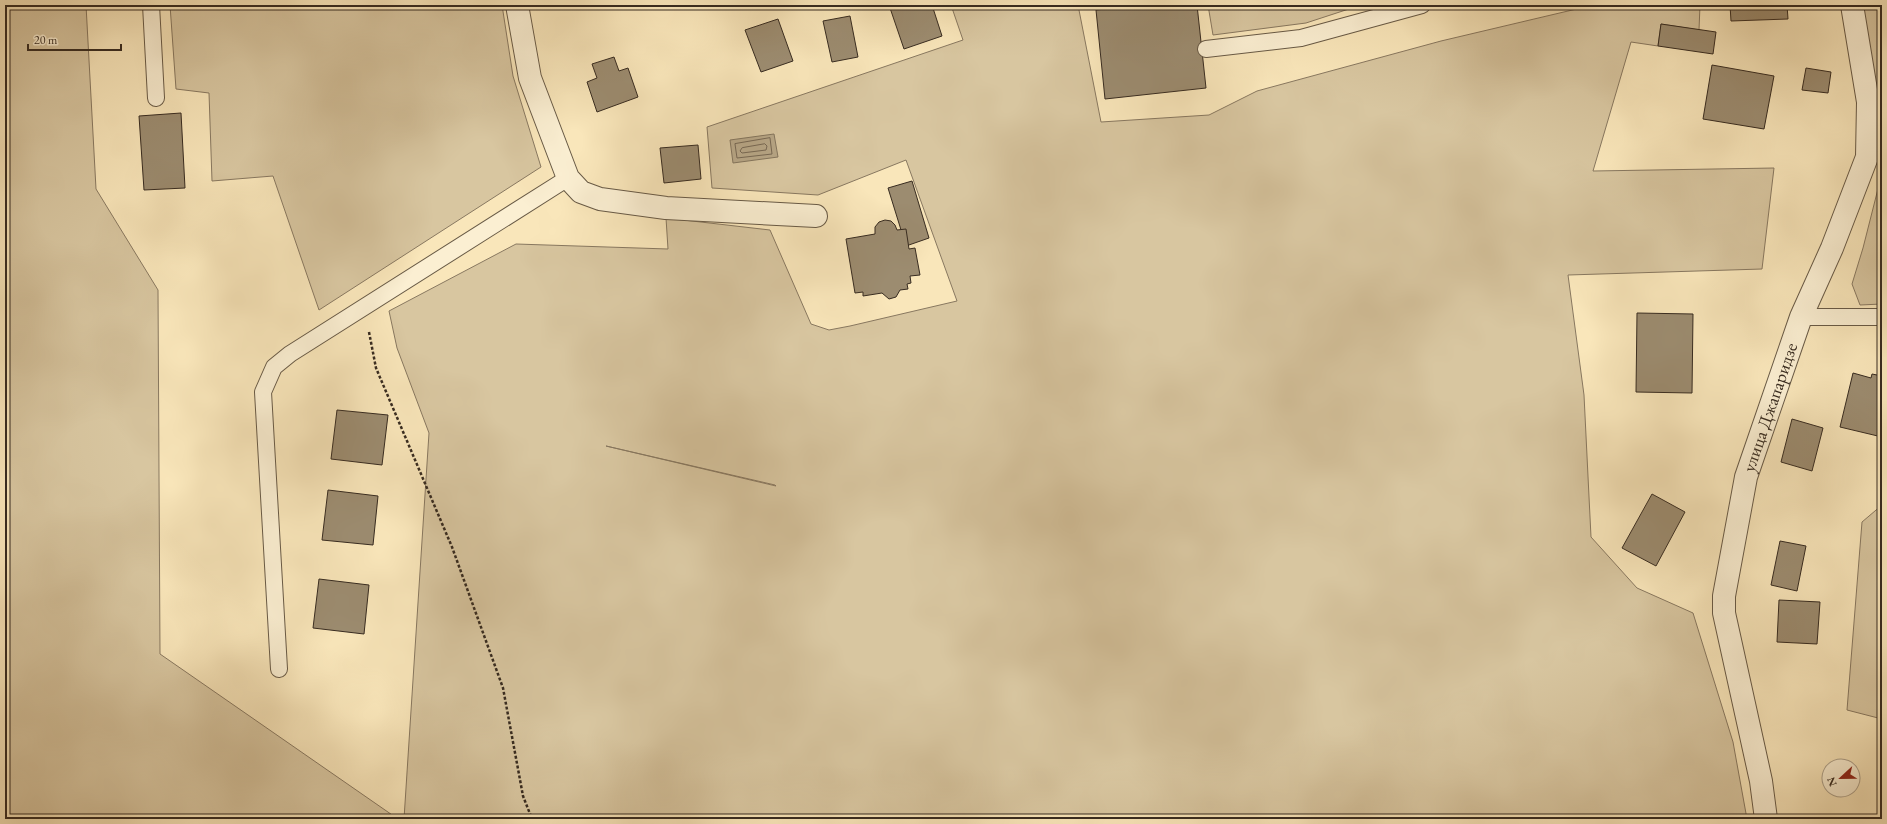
<svg xmlns="http://www.w3.org/2000/svg" width="1887" height="824" font-family="'EB Garamond',serif">
<style>
.green{fill:#d8c6a0;stroke:#887860;fill-rule:evenodd}
.water{fill:#b7a686;stroke:#84755d}
.lines{fill:none;stroke-linecap:round;stroke-linejoin:round}
.shore{stroke:#776853;stroke-width:1}
.building{fill:#9c8c70;stroke:#372b20}
.service-casing{stroke:#685a46;stroke-width:18}
.minor-casing{stroke:#685a46;stroke-width:24}
.path{stroke:#372b20;stroke-width:2.5;stroke-dasharray:3 2;stroke-linecap:butt}
.service{stroke:#fbefd2;stroke-width:16}
.minor{stroke:#fbefd2;stroke-width:22}
.labels{text-anchor:middle;stroke-width:4;stroke-linejoin:round;paint-order:stroke}
.street-label{font-size:18px;fill:#372b20;stroke:#fbefd2}
</style>
<rect width="100%" height="100%" fill="#f9e6ba"/>
<filter id="stains"><feTurbulence type="fractalNoise" baseFrequency=".005" numOctaves="4"/><feColorMatrix values="0 0 0 0 .2 0 0 0 0 .09 0 0 0 0 .02 0 0 0 .5 -.17"/></filter>
<radialGradient id="worn" r=".72"><stop offset=".6" stop-color="#630" stop-opacity="0"/><stop offset="1" stop-color="#630" stop-opacity=".3"/></radialGradient>
<!-- green -->
<g class="green">
<path d="M5,5H86L96,189L158,290L160,654L398,819H5Z"/>
<path d="M170,5H502L513,76L541,167L319,310L273,176L212,181L209,93L176,89Z"/>
<path d="M951,5H1078L1101,122L1209,115L1257,91L1441,41L1585,7L1589,5H1700L1699,30L1661,24L1658,46L1631,42L1593,171L1774,168L1762,269L1568,275L1584,395L1591,537L1637,588L1693,613L1733,742L1747,819H404L429,433L397,348L389,311L516,244L668,249L666,218L770,230L811,324L829,330L850,326L957,301L906,160L818,195L712,188L707,127L963,40ZM606,446L775,485L776,486Z"/>
<path d="M1208,5H1361L1306,23L1213,35Z"/>
<path d="M1860,5H1882V120Z"/>
<path d="M1882,173V304L1860,305L1852,284L1863,248Z"/>
<path d="M1882,505V719L1847,710L1862,522Z"/>
</g>
<!-- water -->
<path class="water" d="M774,134L778,157L733,163L730,140Z"/>
<g class="lines">
<!-- shore -->
<g class="shore">
<path d="M770,138L772,154L737,158L735,144Z"/>
<path d="M765,144L767,146L766,150L742,153L740,151L742,148Z"/>
</g>
</g>
<!-- building -->
<g class="building">
<path d="M889,5H932L942,36L904,49Z"/>
<path d="M1146,5H1197L1206,88L1105,99L1096,10Z"/>
<path d="M1730,5H1787L1788,19L1731,21Z"/>
<path d="M850,16L858,57L832,62L823,21Z"/>
<path d="M778,19L793,61L761,72L745,30Z"/>
<path d="M1661,24L1716,32L1713,54L1658,46Z"/>
<path d="M614,57L619,71L628,68L638,97L597,112L587,82L597,78L592,64Z"/>
<path d="M1712,65L1774,76L1764,129L1703,119Z"/>
<path d="M1806,68L1831,72L1828,93L1802,90Z"/>
<path d="M181,113L185,188L144,190L139,116Z"/>
<path d="M698,145L701,179L664,183L660,148Z"/>
<path d="M912,181L929,238L906,246L888,188Z"/>
<path d="M885,220L891,221L895,225L897,230L906,229L909,249L915,248L920,275L910,276L911,283L907,284L908,289L900,290L896,297L889,299L882,293L863,296V292L855,293L846,239L875,234V227L879,222Z"/>
<path d="M1637,313L1693,314L1692,393L1636,392Z"/>
<path d="M1853,373L1871,378L1872,374L1882,376V437L1840,427Z"/>
<path d="M337,410L388,415L382,465L331,459Z"/>
<path d="M1792,419L1823,428L1812,471L1781,462Z"/>
<path d="M328,490L378,496L373,545L322,540Z"/>
<path d="M1652,494L1685,512L1656,566L1622,548Z"/>
<path d="M1780,541L1806,546L1797,591L1771,585Z"/>
<path d="M319,579L369,585L364,634L313,628Z"/>
<path d="M1779,600L1820,602L1817,644L1777,642Z"/>
</g>
<g class="lines">
<defs>
<g id="service">
<path d="M151,5L156,98"/>
<path d="M1206,49L1301,38L1422,5"/>
<path d="M1801,317H1882"/>
<path d="M279,669L263,392L274,367L290,354L568,178"/>
</g>
<g id="minor">
<path d="M517,5L530,78L568,178L581,192L600,199L666,208L816,216"/>
<path id="s1" d="M1766,819L1761,781L1724,613V596L1746,477L1801,317L1832,248L1867,157L1868,102L1852,5"/>
</g>
</defs>
<!-- service casing -->
<use href="#service" class="service-casing"/>
<!-- minor casing -->
<use href="#minor" class="minor-casing"/>
<!-- path -->
<path class="path" d="M369,332L376,368L452,547L503,688L523,796L532,819"/>
<!-- service -->
<use href="#service" class="service"/>
<!-- minor -->
<use href="#minor" class="minor"/>
</g>
<g class="labels">
<!-- street labels -->
<g class="street-label">
<text dy="6" stroke="none"><textPath href="#s1" startOffset="422">улица Джапаридзе</textPath></text>
</g>
</g>
<!-- margin -->
<rect width="1887" height="824" fill="none" stroke="#f9e6ba" stroke-width="20"/>
<rect x="6" y="6" width="1875" height="812" fill="none" stroke="#372b20" stroke-width="2"/>
<rect x="10" y="10" width="1867" height="804" fill="none" stroke="#372b20"/>
<!-- north arrow -->
<g transform="translate(1841 778) rotate(248)"><circle r="19" fill="#fbefd2" stroke="#ada18b"/>
<path d="M0-3L7 15L0 10L-7 15Z" fill="#8f2418"/>
<text y="-6" font-size="11" font-weight="bold" text-anchor="middle" fill="#372b20">N</text>
</g>
<!-- scale -->
<path d="M28 44v6h93v-6" fill="none" stroke="#372b20" stroke-width="2"/>
<text x="34" y="44" font-size="12" fill="#372b20" stroke="#fbefd2" stroke-width="3" paint-order="stroke">20 m</text>
<rect width="100%" height="100%" filter="url(#stains)"/>
<rect width="100%" height="100%" fill="url(#worn)"/>
</svg>
